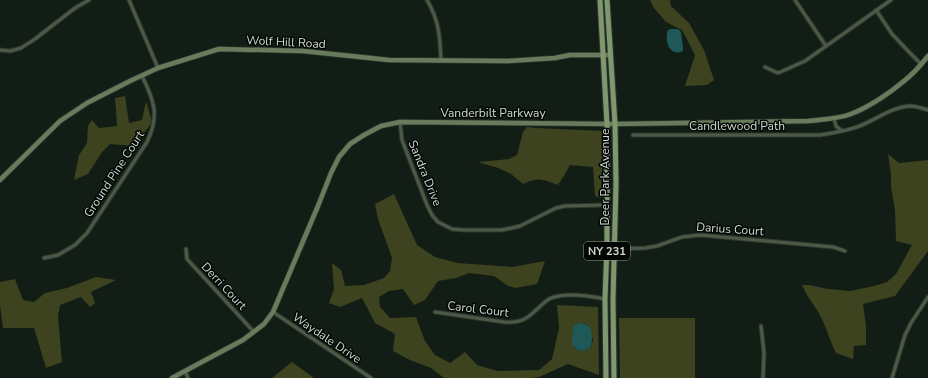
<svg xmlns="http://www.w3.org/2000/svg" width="928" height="378" font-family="'Nunito Sans',sans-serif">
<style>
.green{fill:#3d421f;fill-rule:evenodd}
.water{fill:#1e5957}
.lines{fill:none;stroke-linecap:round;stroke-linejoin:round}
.street-casing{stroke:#2d382f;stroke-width:5}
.secondary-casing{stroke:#2d382f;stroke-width:6}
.primary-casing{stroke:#2d382f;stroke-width:7}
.street{stroke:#4c5946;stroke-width:3}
.secondary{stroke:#687c5d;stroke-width:4.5}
.primary{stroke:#7e976f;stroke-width:5}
.labels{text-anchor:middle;stroke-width:3;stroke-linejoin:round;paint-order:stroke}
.shield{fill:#030704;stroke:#929a94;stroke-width:1}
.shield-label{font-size:11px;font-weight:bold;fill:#d0d9d2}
.street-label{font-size:12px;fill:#d0d9d2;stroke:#030704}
</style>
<rect width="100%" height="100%" fill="#121e15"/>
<!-- green -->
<g class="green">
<path d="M650,0H670L671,6L689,23L704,50L714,80L707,85L685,86L695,55L682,30L666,22L654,8Z"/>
<path d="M125,96L129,123L142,120L146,101L152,122L135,146L110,144L102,152L88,174L74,180L79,155L87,143L88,126L92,120L99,128L117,126L115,98Z"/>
<path d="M527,127L536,128L604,131L601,198L595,196L593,167L570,165L565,174L558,185C542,179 538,177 523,184L511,174L498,168L478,162L509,159L517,155L523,132Z"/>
<path d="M888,154L899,163L928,160V251L895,296L863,304L866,326V345L854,346L853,359L836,353L833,347L823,321L817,310L807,295L802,285H809L828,289L850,291L874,286L887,282L896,274L912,245L896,241L895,210L891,187V175Z"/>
<path d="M394,194L417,245L435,257L457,263L512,267L545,261L537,284L515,288L508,286L494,276L469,273L456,278L438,281L425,300L414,305L403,289L389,291L379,297L380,307L390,318L416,317L425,341L435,355L450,363L465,352L477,365L497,371L539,370L552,359L559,328L557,305L598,307L599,375L568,364L539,377L531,378H444L431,368L410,360L393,351L395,334L375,323L362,298L340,307L329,303L334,289L332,263L341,270L345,286L364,285L384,278L390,271L392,258L378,219L375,204ZM580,323H584L588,325L593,340L591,347L584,351L577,350L574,347L577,325Z"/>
<path d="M96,277L116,280L91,292L95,303L90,307L81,297L60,305L58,316L62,362L46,368L34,328H3L0,306V282L15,279L23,300L34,302L45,293L67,288Z"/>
<path d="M619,318H695V378H620Z"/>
<path d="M292,362L314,378H272Z"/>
</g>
<!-- water -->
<g class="water">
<path d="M671,29H678L681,32L683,48V51C669,58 664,39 668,30Z"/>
<path d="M580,323C593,322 593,337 591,347L584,351L577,350L572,344L573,326Z"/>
</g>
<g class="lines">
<defs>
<g id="street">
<path d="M129,0L158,68"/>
<path d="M427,0C439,20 440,37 441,60"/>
<path d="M795,0L826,46"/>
<path d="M876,10L892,34L910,53L921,64"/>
<path d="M0,50L10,51L21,48L35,39L75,8L89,0"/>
<path d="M765,67L778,73L805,61L891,0"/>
<path d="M834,118L836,126L842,131"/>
<path d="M400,122L402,140L427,205L432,215L438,222L452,229L464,230H501L512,228L520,226L556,208L565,206L607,205"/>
<path d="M633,135H820C833,133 845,131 857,127C874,121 891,107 910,106C916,106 922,108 928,110"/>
<path d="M186,249L187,259L254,332"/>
<path d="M615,249L645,248L657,246L682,237L700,235L833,247L845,251"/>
<path d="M44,258L58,255L75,245L87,233L147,142C160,116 154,100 142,76"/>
<path d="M273,312L371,378"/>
<path d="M435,312L504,322C517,323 525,321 535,311C540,307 544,302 549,299C564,292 590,296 605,299"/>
<path d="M761,326L764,353L763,378"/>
<path d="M185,371L188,378"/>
<path d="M892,378L905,335L911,323L928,297"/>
</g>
<g id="secondary">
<path d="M0,180L60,121L87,103L130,81L158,68L219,49L303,51L389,60L508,61L555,58L570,55H610"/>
<path d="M172,378L243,340L264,324L273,312L318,206L331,173L339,157L350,144L364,135L381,126L400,122L615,124L808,121C823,119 838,119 851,114C869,107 890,93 904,81C913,74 921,65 928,56"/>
</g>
<g id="primary">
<path d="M600,0L607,124V247L605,299L606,378"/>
<path d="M607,0L615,124L616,184L613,300L614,378"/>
</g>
</defs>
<!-- street casing -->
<use href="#street" class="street-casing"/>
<!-- secondary casing -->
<use href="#secondary" class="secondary-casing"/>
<!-- primary casing -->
<use href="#primary" class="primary-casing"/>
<!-- street -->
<use href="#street" class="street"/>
<!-- secondary -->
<use href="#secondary" class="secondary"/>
<!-- primary -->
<use href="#primary" class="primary"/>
</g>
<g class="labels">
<!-- shield labels -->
<rect class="shield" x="584" y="242" width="46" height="18" rx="3"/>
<g class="shield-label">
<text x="607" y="255">NY 231</text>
</g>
<!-- street labels -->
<g class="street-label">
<text transform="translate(286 42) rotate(3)" y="4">Wolf Hill Road</text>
<text x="493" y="117">Vanderbilt Parkway</text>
<text x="737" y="130">Candlewood Path</text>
<text transform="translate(425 173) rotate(68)" y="4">Sandra Drive</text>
<text transform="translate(114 174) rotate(-57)" y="4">Ground Pine Court</text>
<text transform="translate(605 177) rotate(-90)" y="4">Deer Park Avenue</text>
<text transform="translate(730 229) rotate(4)" y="4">Darius Court</text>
<text transform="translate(224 286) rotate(47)" y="4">Derri Court</text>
<text transform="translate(478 309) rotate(7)" y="4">Carol Court</text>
<text transform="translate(327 338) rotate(34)" y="4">Waydale Drive</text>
</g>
</g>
</svg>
